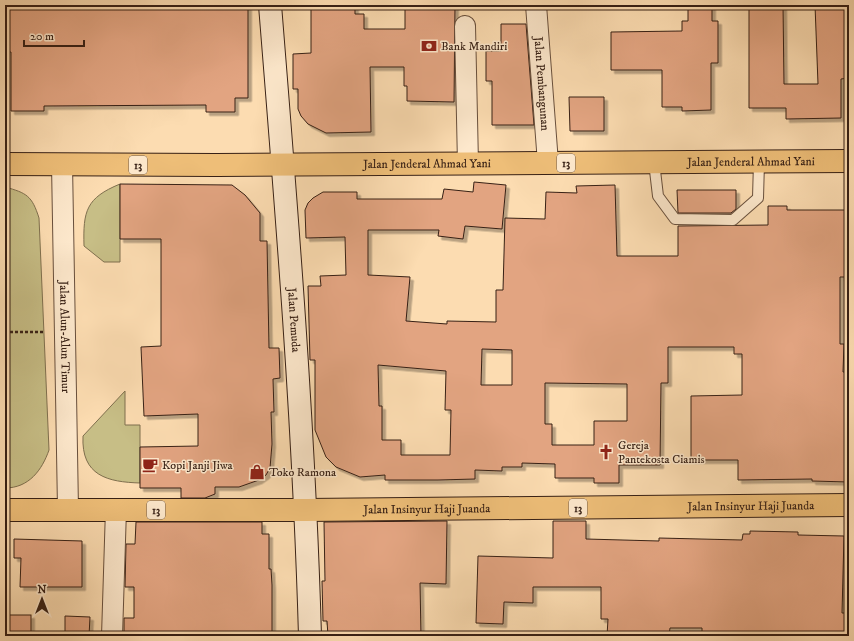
<svg xmlns="http://www.w3.org/2000/svg" width="854" height="641" font-family="'IM FELL DW Pica',serif">
<style>
.green{fill:#c7be86;stroke:#7f6f4e}
.building{fill:#e2a481;stroke:#372015;fill-rule:evenodd;filter:url(#shadow)}
.lines{fill:none;stroke-linecap:round;stroke-linejoin:round}
.lane-casing{stroke:#684f3c;stroke-width:12}
.street-casing{stroke:#684f3c;stroke-width:22}
.secondary-casing{stroke:#372015;stroke-width:24}
.highway-casing{stroke:#372015;stroke-width:24}
.path{stroke:#372015;stroke-width:2.5;stroke-dasharray:3 2;stroke-linecap:butt}
.lane{stroke:#fde8cc;stroke-width:10}
.street{stroke:#fde8cc;stroke-width:20}
.secondary{stroke:#fde8cc;stroke-width:22}
.highway{stroke:#eebe78;stroke-width:22}
.labels{text-anchor:middle;stroke-width:3;stroke-linejoin:round;paint-order:stroke}
.shield{fill:#fde8cc;stroke:#725c4c;stroke-width:1}
.shield-label{font-size:11px;font-weight:bold;fill:#372015}
.poi-label{font-size:12px;fill:#372015;stroke:#fde8cc;text-anchor:start}
.street-label{font-size:12px;fill:#372015;stroke:#fde8cc}
</style>
<defs>
<filter id="shadow"><feDropShadow dx="3.5" dy="3.5" stdDeviation="0" flood-color="#0004"/></filter>
</defs>
<rect width="100%" height="100%" fill="#fcdcb1"/>
<filter id="stains"><feTurbulence type="fractalNoise" baseFrequency=".005" numOctaves="4"/><feColorMatrix values="0 0 0 0 .2 0 0 0 0 .09 0 0 0 0 .02 0 0 0 .5 -.17"/></filter>
<radialGradient id="worn" r=".72"><stop offset=".6" stop-color="#630" stop-opacity="0"/><stop offset="1" stop-color="#630" stop-opacity=".3"/></radialGradient>
<!-- green -->
<g class="green">
<path d="M120,184V262H104L84,246C83,211 86,198 120,184Z"/>
<path d="M5,187C27,193 32,196 39,218L49,450C42,470 29,488 5,488Z"/>
<path d="M125,391V425H140V483C108,482 81,476 83,436Z"/>
</g>
<!-- building -->
<g class="building">
<path d="M9,5H248V98H235V112H206V105L44,106V111H11V52H8V30H9Z"/>
<path d="M311,5H355V14H364V29H405V5H455L454,102L407,101V86H404V67H370L371,132L326,133L308,124L301,116L298,109V89H293V54L311,53Z"/>
<path d="M688,5H712V21H718V63H711V110L682,111V107H662V70H611V32L682,31V21H688Z"/>
<path d="M749,5H783L784,84H818L815,5H848L849,78L841,79V118L786,119V108H749Z"/>
<path d="M501,24H526L534,125H492V81H486V51H501Z"/>
<path d="M569,97H604V131H570Z"/>
<path d="M474,182L506,185L502,229L465,226L463,239L438,236L439,230H368V275L410,277L406,321L447,324V321L496,322V290H503L505,218L545,219L546,192L577,193L576,186L615,185L617,256H678V226L768,225V206H787V210H849V277H840V344H844L843,372H845V389H847L849,482L812,481V479L738,480V460H691V396L742,395V354H734V347H668V383H661L660,465H619V483H594V478H555V464L522,463V467H502V471L475,470V479L438,480H385V475L360,477L336,467L326,457L315,430V360H310L308,286H321L320,276L346,275L345,237L306,238L305,210L308,203L313,198L323,192H357V199H442L444,189L473,192ZM482,349L512,350V385H481ZM378,365L446,371L445,410H451L450,455H401V440H382V406H379ZM545,383L627,384V421H594V445H552V424H545Z"/>
<path d="M120,184L232,185L245,195L260,213V241H267L269,348H279L280,378L273,379L274,412H271L272,444L270,468L266,475L259,480L239,487H215V494L205,498H181V488H140V447L198,446V414L144,416L141,347L161,346V239H120Z"/>
<path d="M677,190H736V209L731,213H678Z"/>
<path d="M447,521L446,584L420,583L421,636H328L327,621H323L322,581H325L324,522Z"/>
<path d="M553,521H586V539L659,541V538L742,540L743,534H750V531L798,532V535L844,536L842,613H849V636H702V628H670L669,636H607L608,619H601V587H533V603L504,602L503,624L476,623L478,556L553,558Z"/>
<path d="M136,522H262V534H269V569H271L272,585V632L228,633V636H124V618H134V587H125L126,544H135Z"/>
<path d="M14,539L82,541V587H20L21,558H14Z"/>
<rect x="5" y="615" width="26" height="21"/>
<path d="M65,616L90,617L89,636H65Z"/>
</g>
<g class="lines">
<defs>
<path id="lane" d="M654,162L658,196L675,219L733,220L758,198L759,162"/>
<g id="street">
<path id="s1" d="M536,5L548,163"/>
<path d="M465,26L468,164"/>
<path id="s2" d="M62,164L68,509"/>
<path d="M112,636L116,509"/>
</g>
<g id="secondary">
<path id="s3" d="M270,5C287,215 304,425 310,636"/>
</g>
<g id="highway">
<path id="s4" d="M5,164L216,165L849,161"/>
<path id="s5" d="M5,510H306L849,505"/>
</g>
</defs>
<!-- lane casing -->
<use href="#lane" class="lane-casing"/>
<!-- street casing -->
<use href="#street" class="street-casing"/>
<!-- secondary casing -->
<use href="#secondary" class="secondary-casing"/>
<!-- highway casing -->
<use href="#highway" class="highway-casing"/>
<!-- path -->
<path class="path" d="M5,332H44"/>
<!-- lane -->
<use href="#lane" class="lane"/>
<!-- street -->
<use href="#street" class="street"/>
<!-- secondary -->
<use href="#secondary" class="secondary"/>
<!-- highway -->
<use href="#highway" class="highway"/>
</g>
<!-- icons -->
<defs>
<symbol id="bank-bare" viewBox="-9 -9 18 18"><path d="M-6-4H6V4H-6ZM0-2.3a2.3 2.3 0 1 0 0 4.6a2.3 2.3 0 1 0 0-4.6Z" fill="#8f2418" stroke="#fde8cc" stroke-width="2.5" paint-order="stroke"/></symbol>
<symbol id="church-bare" viewBox="-9 -9 18 18"><path d="M-1.2-6h2.4v3.5h3.3v2.4h-3.3V6h-2.4V-.1h-3.3v-2.4h3.3Z" fill="#8f2418" stroke="#fde8cc" stroke-width="2.5" paint-order="stroke"/></symbol>
<symbol id="cafe-bare" viewBox="-9 -9 18 18"><path d="M-5.5-4.5H6V0H3Q3 3.5 0 3.5H-2.5Q-5.5 3.5-5.5 0ZM3-3.2v2h1.7v-2ZM-6 4.5H4V6H-6Z" fill="#8f2418" stroke="#fde8cc" stroke-width="2.5" paint-order="stroke"/></symbol>
<symbol id="shop-bare" viewBox="-9 -9 18 18"><path d="M-5-2.5h2.3a2.7 3.5 0 0 1 5.4 0H5L5.5 6h-11ZM-1.5-2.5h3a1.5 2.3 0 0 0-3 0Z" fill="#8f2418" stroke="#fde8cc" stroke-width="2.5" paint-order="stroke"/></symbol>
</defs>
<g fill-rule="evenodd">
<use href="#bank-bare" x="418" y="35" width="22" height="22"/>
<use href="#church-bare" x="595" y="441" width="22" height="22"/>
<use href="#cafe-bare" x="139" y="454" width="22" height="22"/>
<use href="#shop-bare" x="246" y="461" width="22" height="22"/>
</g>
<g class="labels">
<!-- shield labels -->
<g class="shield">
<rect x="557" y="154" width="18" height="18" rx="3"/>
<rect x="129" y="156" width="18" height="18" rx="3"/>
<rect x="569" y="499" width="18" height="18" rx="3"/>
<rect x="147" y="501" width="18" height="18" rx="3"/>
</g>
<g class="shield-label">
<text x="566" y="167">13</text>
<text x="138" y="169">13</text>
<text x="578" y="512">13</text>
<text x="156" y="514">13</text>
</g>
<!-- poi labels -->
<g class="poi-label">
<text x="441" y="50">Bank Mandiri</text>
<text x="618" y="449">Gereja<tspan x="618" dy="14">Pantekosta Ciamis</tspan></text>
<text x="162" y="469">Kopi Janji Jiwa</text>
<text x="269" y="476">Toko Ramona</text>
</g>
<!-- street labels -->
<g class="street-label">
<text dy="4" stroke="none"><textPath href="#s1" startOffset="79">Jalan Pembangunan</textPath></text>
<text dy="4" stroke="none"><textPath href="#s4" startOffset="746">Jalan Jenderal Ahmad Yani</textPath></text>
<text dy="4" stroke="none"><textPath href="#s4" startOffset="422">Jalan Jenderal Ahmad Yani</textPath></text>
<text dy="4" stroke="none"><textPath href="#s3" startOffset="316">Jalan Pemuda</textPath></text>
<text dy="4" stroke="none"><textPath href="#s2" startOffset="173">Jalan Alun-Alun Timur</textPath></text>
<text dy="4" stroke="none"><textPath href="#s5" startOffset="746">Jalan Insinyur Haji Juanda</textPath></text>
<text dy="4" stroke="none"><textPath href="#s5" startOffset="422">Jalan Insinyur Haji Juanda</textPath></text>
</g>
</g>
<!-- margin -->
<rect width="854" height="641" fill="none" stroke="#fcdcb1" stroke-width="20"/>
<rect x="6" y="6" width="842" height="629" fill="none" stroke="#372015" stroke-width="2"/>
<rect x="10" y="10" width="834" height="621" fill="none" stroke="#372015"/>
<!-- north arrow -->
<g transform="translate(42 599)" stroke="#fde8cc" stroke-width="3" paint-order="stroke">
<path d="M0-3L7 15L0 10L-7 15Z" fill="#372015"/>
<text y="-6" font-size="11" font-weight="bold" text-anchor="middle" fill="#372015">N</text>
</g>
<!-- scale -->
<path d="M24 40v6h60v-6" fill="none" stroke="#372015" stroke-width="2"/>
<text x="30" y="40" font-size="12" fill="#372015" stroke="#fde8cc" stroke-width="3" paint-order="stroke">20 m</text>
<rect width="100%" height="100%" filter="url(#stains)"/>
<rect width="100%" height="100%" fill="url(#worn)"/>
</svg>
